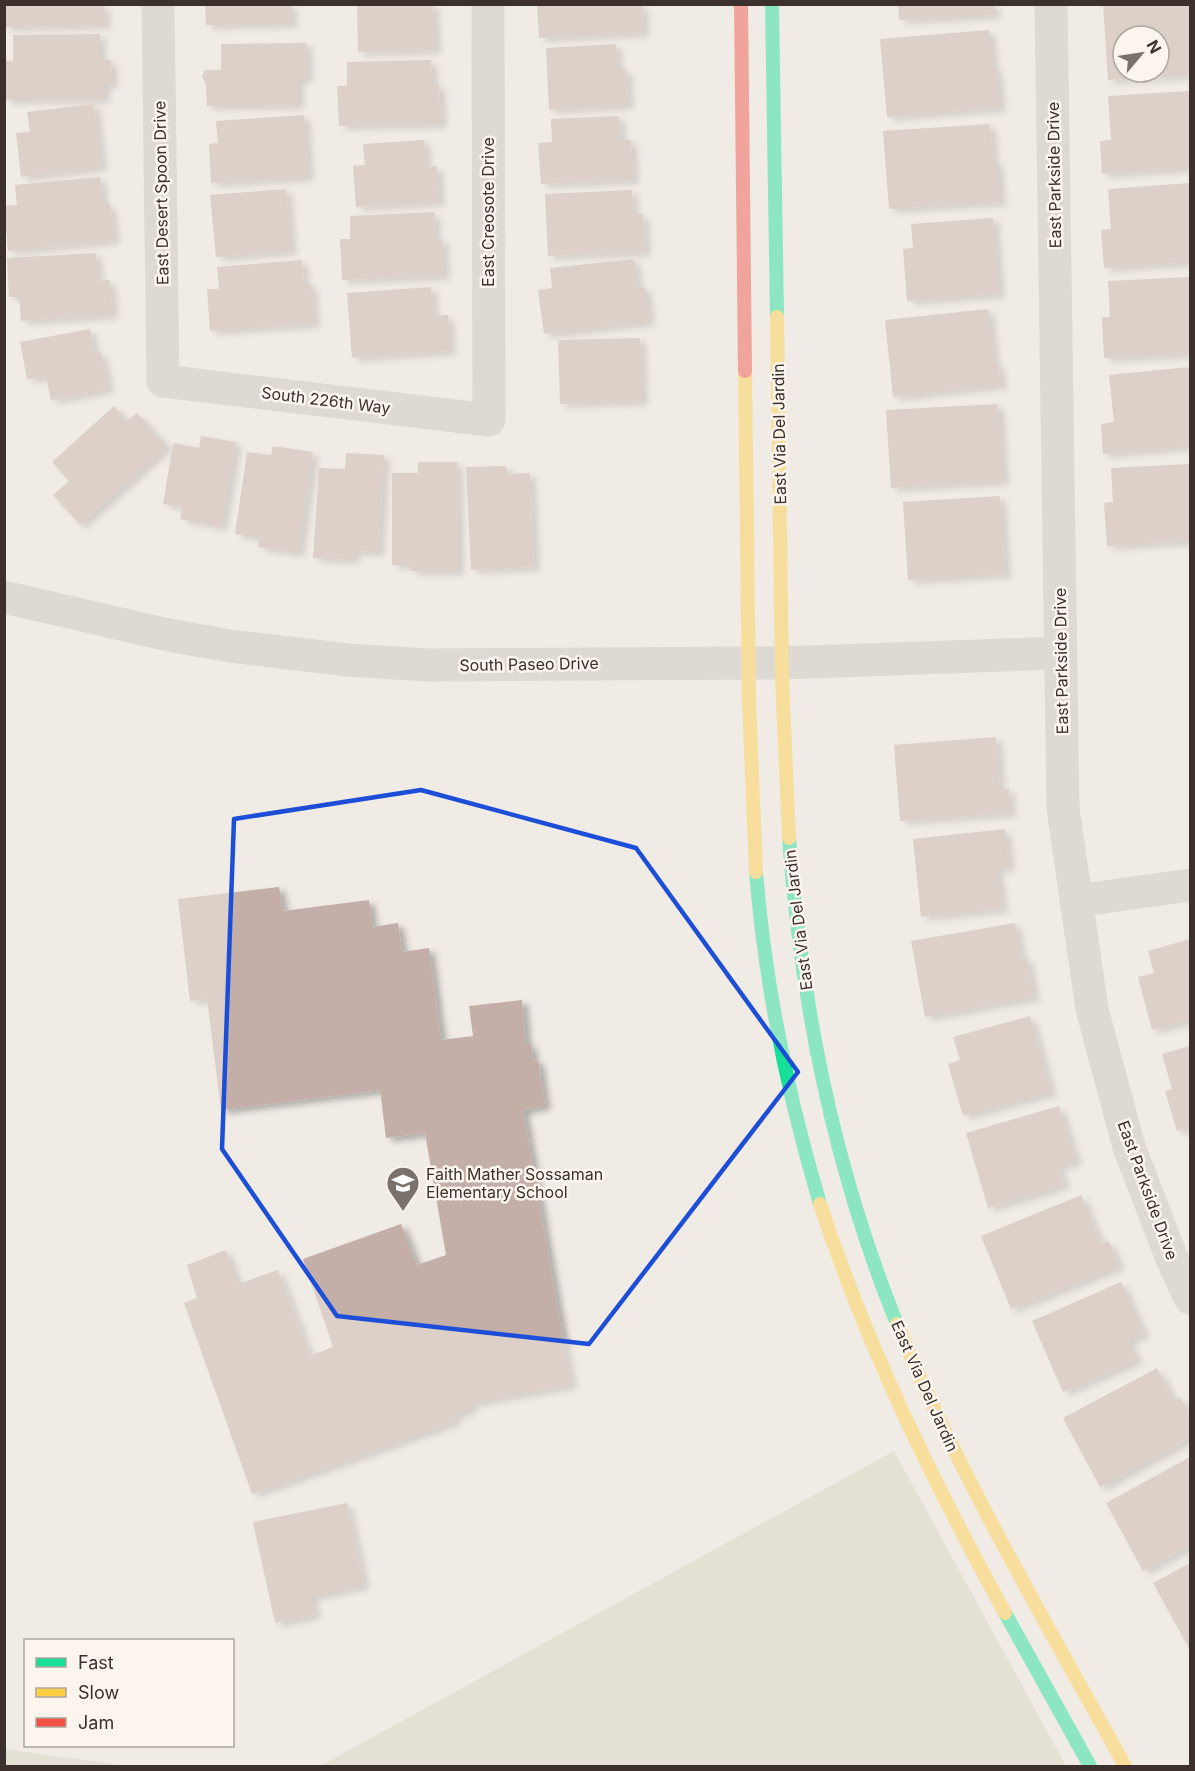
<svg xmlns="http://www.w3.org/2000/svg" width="1195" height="1771" font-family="Inter,sans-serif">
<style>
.green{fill:#d1d6bf}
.building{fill:#c3afa7;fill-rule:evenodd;filter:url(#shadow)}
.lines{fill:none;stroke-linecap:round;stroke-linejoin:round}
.street{stroke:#c9c3be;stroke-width:33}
.fast{stroke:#16e098;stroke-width:14}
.slow{stroke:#ffcf43;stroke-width:14}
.jam{stroke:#f24e42;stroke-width:14}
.marked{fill:none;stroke:#1d4ed8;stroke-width:4.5;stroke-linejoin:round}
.labels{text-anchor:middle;stroke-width:5;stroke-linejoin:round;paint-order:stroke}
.street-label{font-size:16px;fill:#3b302b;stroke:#fbf5ee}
.poi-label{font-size:16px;fill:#3b302b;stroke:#fbf5ee;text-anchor:start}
</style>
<defs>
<filter id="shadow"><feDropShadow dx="6" dy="4" stdDeviation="3" flood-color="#0004"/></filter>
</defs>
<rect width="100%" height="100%" fill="#f0ebe5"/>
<!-- green -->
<g class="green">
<path d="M894,1451L1066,1766H320Z"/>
<path d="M4,1749H5L127,1766H5Z"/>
</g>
<!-- building -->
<g class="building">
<path d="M4,4H103L105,25L4,27Z"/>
<path d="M205,4H291V24L206,25Z"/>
<path d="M357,4H433L435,50L358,52Z"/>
<path d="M537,4H642L643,33L539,38Z"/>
<path d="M898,4H994V15L899,20Z"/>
<path d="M1103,4H1190V75L1108,80ZM1123,36H1159V72H1123Z"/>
<path d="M989,30L993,68H996L1000,108L887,117L880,39Z"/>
<path d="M100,34V60H111L112,84H104V99L5,100L4,61H13V35Z"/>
<path d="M306,43L307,79H298V105L207,106L206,84L202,77L205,70H221V44Z"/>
<path d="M616,44L617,69H626L628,105L549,110L546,48Z"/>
<path d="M431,60L432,85H439L441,124L339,126L337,86H347V62Z"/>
<path d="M1190,91V168L1102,174L1100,141L1111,140L1108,96Z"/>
<path d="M94,104L101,167L21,177L16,133L30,132L27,112Z"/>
<path d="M304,115L308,177L211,183L209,144L218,143L216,121Z"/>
<path d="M619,116L620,140H631L633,180L541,184L538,143L552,142L551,119Z"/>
<path d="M990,124L993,162L997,161L1000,202L889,209L883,131Z"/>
<path d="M424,140L426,167L437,166L439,202L356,207L353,166L365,165L363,144Z"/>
<path d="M100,177L103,205L110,204L114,240L8,251L4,206L17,205L15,185Z"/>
<path d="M1190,183V262L1104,268L1101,230L1111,229L1108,189Z"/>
<path d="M286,189L291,251L216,257L210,195Z"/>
<path d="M632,190L633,214H643L645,252L548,256L545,194Z"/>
<path d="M434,212L435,240L442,239L444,276L342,280L340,239H350V216Z"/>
<path d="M993,218L999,294L907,301L903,249L913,248L911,224Z"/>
<path d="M96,253L98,281L110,280L112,315L21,321L19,297H9L7,258Z"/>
<path d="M634,259L637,287H645L649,322L544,334L538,290L552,288L550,268Z"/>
<path d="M302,260L304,284H311L314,324L210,331L207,289H219L217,267Z"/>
<path d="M1190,277V354L1104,358L1102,317H1110L1108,281Z"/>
<path d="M431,287L433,316L448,315L450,351L352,358L347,293Z"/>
<path d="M988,309L994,364H998L1001,385L893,397L885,320Z"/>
<path d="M90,329L94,354L101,352L108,389L51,400L46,376L27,379L20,342Z"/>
<path d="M640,338L642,401L560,404L558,340Z"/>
<path d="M1190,367V446L1103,454L1101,424L1114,422L1109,375Z"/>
<path d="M998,404L1003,481L891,488L886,410Z"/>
<path d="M114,406L127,421L137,413L167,446L80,525L53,495L69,481L52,462Z"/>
<path d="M201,436L236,442L221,527L180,519L182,507L163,504L173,443L199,448Z"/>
<path d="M273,446L313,452L298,553L258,547L259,538L235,534L247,452L271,455Z"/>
<path d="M346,453L384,455L378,552L354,551L353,560L313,558L319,468L345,469Z"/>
<path d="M418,462H457L458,571H411V565H392V473H418Z"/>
<path d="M1190,464V541L1107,546L1104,503L1113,502L1111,468Z"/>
<path d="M506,466L507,474L530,473L534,567L471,570L466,467Z"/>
<path d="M1000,496L1005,574L908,580L903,502Z"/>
<path d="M996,737L1000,790L1009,789L1010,813L900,821L894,745Z"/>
<path d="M1005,829L1009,867L997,868L1002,909L921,917L913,839Z"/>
<path d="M279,887L283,911L369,900L372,927L398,923L402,952L429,948L441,1040L473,1036L469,1006L522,1000L526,1045L531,1044L533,1061L538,1060L545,1106L523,1110L571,1385L471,1403V1409L454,1415L456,1421L252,1494L184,1303L197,1298L187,1265L226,1250L238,1284L278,1270L310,1356L333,1347L303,1259L401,1224L417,1265L446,1255L425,1133L386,1138L380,1090L221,1110L207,999L190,1001L178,899Z"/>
<path d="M1015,923L1021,959L1027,958L1034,997L925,1017L911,941Z"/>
<path d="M1190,939V1020L1152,1030L1138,977L1154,973L1148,951Z"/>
<path d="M1030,1016L1051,1092L963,1116L948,1064L960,1060L953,1037Z"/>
<path d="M1190,1046V1127L1177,1131L1165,1091L1172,1089L1162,1054Z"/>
<path d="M1059,1106L1076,1161L1058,1166L1064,1185L988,1208L966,1133Z"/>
<path d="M1081,1195L1101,1244L1109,1241L1119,1266L1011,1309L981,1236Z"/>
<path d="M1121,1282L1144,1334L1128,1340L1137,1360L1063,1392L1032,1321Z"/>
<path d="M1157,1368L1174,1401L1180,1397L1190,1417V1438L1100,1487L1063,1418Z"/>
<path d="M1190,1457V1545L1143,1571L1106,1503Z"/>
<path d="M347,1503L364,1585L311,1597L315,1615L275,1623L253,1522Z"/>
<path d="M1190,1563V1650L1153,1583Z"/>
</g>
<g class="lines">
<!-- street -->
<g class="street">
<path d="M158,4L163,381L489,420L488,4"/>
<path d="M1051,4L1063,809L1092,1009L1129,1147L1171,1256L1190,1298"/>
<path d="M4,597L168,635L230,646L348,660L427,665L782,663L1060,653"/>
<path d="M1076,901L1190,885"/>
</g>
<!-- fast -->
<g class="fast">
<path d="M772,4L777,317"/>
<path d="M789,838C801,1005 834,1168 897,1324"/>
<path d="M756,872C765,984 788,1096 820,1204"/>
<path d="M1005,1613L1090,1766"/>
</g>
<!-- slow -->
<g class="slow">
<path d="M777,317L782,678L789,838"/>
<path d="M745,371L749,701L756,872"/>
<path d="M820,1204C868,1349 932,1480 1005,1613"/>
<path d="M897,1324C960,1477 1045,1621 1125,1766"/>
</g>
<!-- jam -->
<path class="jam" d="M741,4L745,371"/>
</g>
<!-- marked area -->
<path d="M0 0H1195V1771H0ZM421,790L636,848L798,1072L589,1344L337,1316L222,1149L234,819Z" fill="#f0ebe5" fill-opacity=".55" fill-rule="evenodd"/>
<path class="marked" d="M421,790L636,848L798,1072L589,1344L337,1316L222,1149L234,819Z"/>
<!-- icons -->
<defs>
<symbol id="school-pin" viewBox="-11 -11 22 30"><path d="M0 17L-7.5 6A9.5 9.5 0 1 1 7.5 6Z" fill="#7a716c" stroke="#fbf5ee"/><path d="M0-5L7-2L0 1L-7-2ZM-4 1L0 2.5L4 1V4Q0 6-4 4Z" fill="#fff"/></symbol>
</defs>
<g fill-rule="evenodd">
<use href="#school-pin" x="384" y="1164" width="38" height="52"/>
</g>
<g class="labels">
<!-- street labels -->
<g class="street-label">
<text transform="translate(1054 175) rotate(-91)" y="6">East Parkside Drive</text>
<text transform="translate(161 193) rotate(-91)" y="6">East Desert Spoon Drive</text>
<text transform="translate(488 212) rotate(-90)" y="6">East Creosote Drive</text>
<text transform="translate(326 400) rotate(7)" y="6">South 226th Way</text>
<text transform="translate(779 434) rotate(-91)" y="6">East Via Del Jardin</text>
<text transform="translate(1061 661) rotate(-91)" y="6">East Parkside Drive</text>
<text transform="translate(529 664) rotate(-1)" y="6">South Paseo Drive</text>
<text transform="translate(798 920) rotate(-97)" y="6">East Via Del Jardin</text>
<text transform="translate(1148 1190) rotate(70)" y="6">East Parkside Drive</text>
<text transform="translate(925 1386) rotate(66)" y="6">East Via Del Jardin</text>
</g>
<!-- poi labels -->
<g class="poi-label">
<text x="426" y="1180">Faith Mather Sossaman<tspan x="426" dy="18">Elementary School</tspan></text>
</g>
</g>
<!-- border -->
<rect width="1195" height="1771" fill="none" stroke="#3b302b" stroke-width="12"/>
<!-- legend -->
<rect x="24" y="1639" width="210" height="108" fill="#fbf5ee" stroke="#aea6a0" stroke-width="1.5"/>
<rect x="36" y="1658" width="30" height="9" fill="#16e098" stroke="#aea6a0" stroke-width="1.5"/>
<text x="78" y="1669" font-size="18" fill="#3b302b">Fast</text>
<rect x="36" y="1688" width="30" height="9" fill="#ffcf43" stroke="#aea6a0" stroke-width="1.5"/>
<text x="78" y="1699" font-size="18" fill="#3b302b">Slow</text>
<rect x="36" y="1718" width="30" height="9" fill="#f24e42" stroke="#aea6a0" stroke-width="1.5"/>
<text x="78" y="1729" font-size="18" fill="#3b302b">Jam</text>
<!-- north arrow -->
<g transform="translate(1141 54) rotate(61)"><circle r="28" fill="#fbf5ee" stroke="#aea6a0" stroke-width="1.5"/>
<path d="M0-4.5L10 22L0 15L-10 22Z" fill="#7a716c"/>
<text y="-9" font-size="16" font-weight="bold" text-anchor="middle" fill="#3b302b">N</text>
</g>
</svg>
